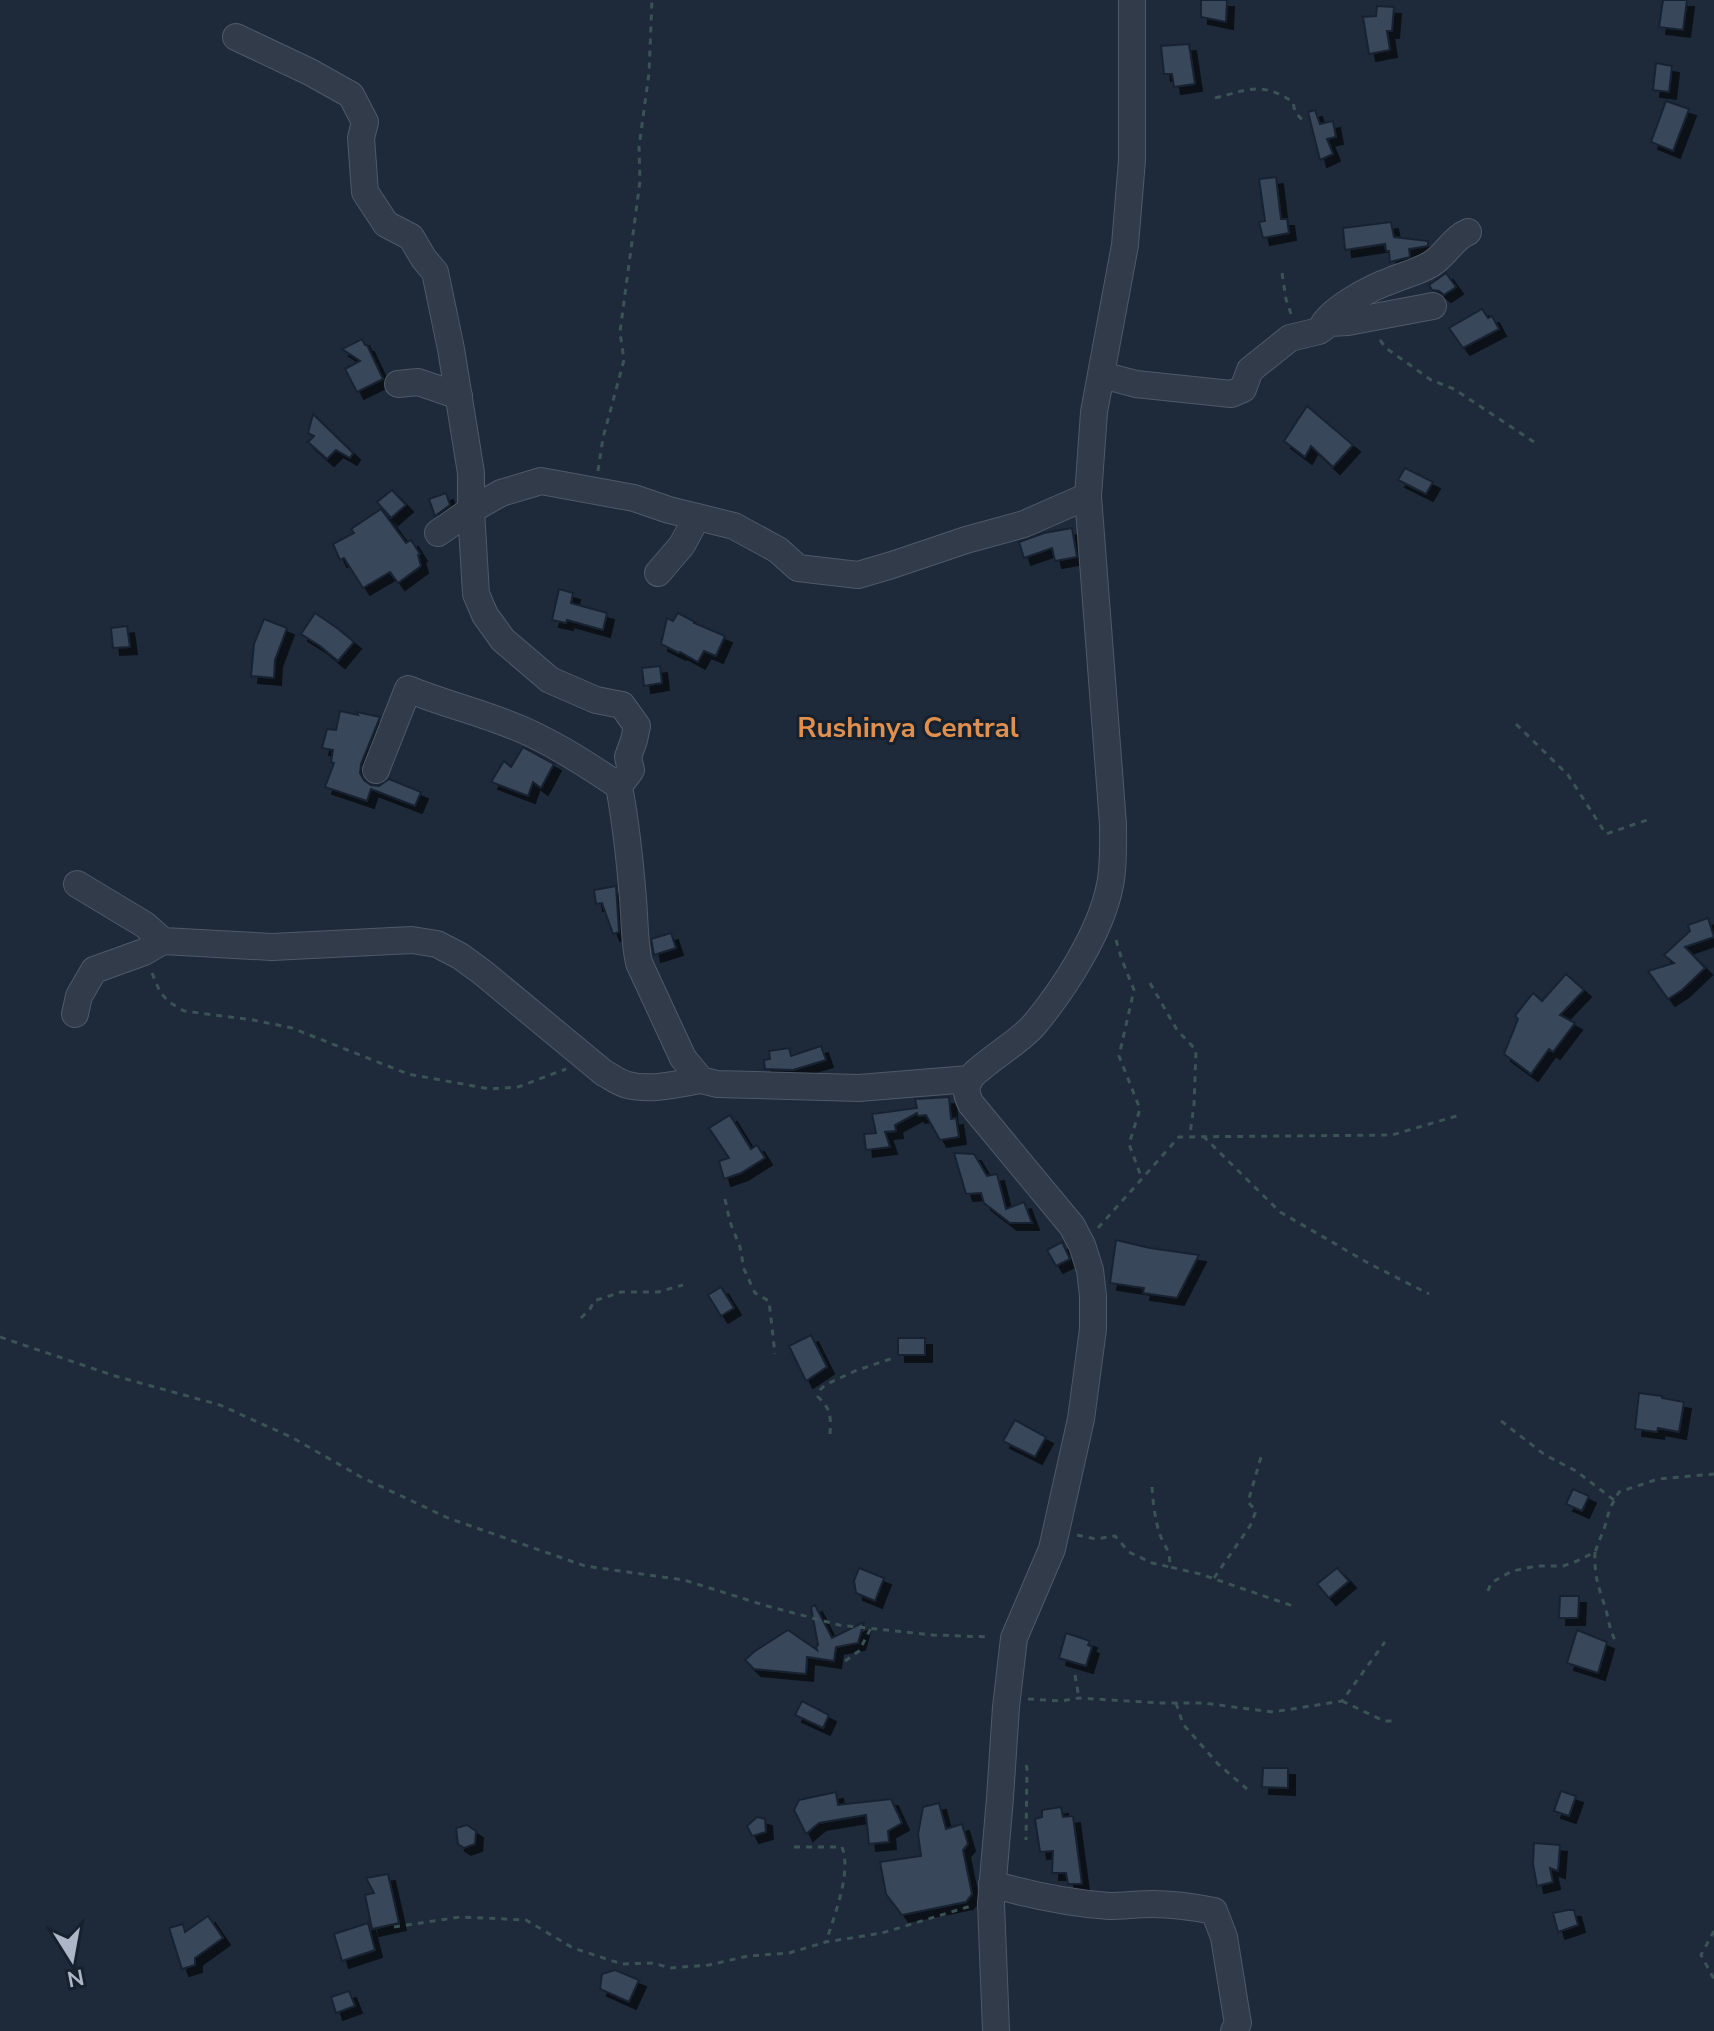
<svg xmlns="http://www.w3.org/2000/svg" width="1714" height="2031" font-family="'Nunito Sans',sans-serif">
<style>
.building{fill:#39475a;stroke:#192331;stroke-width:2;filter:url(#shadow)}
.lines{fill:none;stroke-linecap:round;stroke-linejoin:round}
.minor-casing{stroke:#4f5968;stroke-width:28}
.path{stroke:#3b5355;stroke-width:3;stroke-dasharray:6 6;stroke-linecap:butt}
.minor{stroke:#323b4a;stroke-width:26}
.labels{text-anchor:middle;stroke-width:6;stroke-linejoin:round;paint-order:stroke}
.quarter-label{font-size:28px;font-weight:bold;fill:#df904f;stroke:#17212e}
</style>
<defs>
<filter id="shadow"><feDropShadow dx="7" dy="7" stdDeviation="0" flood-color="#0009"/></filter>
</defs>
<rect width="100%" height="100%" fill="#1e293a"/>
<!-- building -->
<g class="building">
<path d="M1201,0H1227L1226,22L1201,17Z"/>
<path d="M1663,0H1687L1683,30L1659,27Z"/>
<path d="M1377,6L1394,7L1392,31H1387L1390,50L1369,54L1363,17L1376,16Z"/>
<path d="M1189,44L1195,84L1174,87L1172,74H1164L1161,46Z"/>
<path d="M1656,63L1672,66L1669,92L1653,90Z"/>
<path d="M1666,101L1689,109L1673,151L1651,142Z"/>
<path d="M1315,110L1320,124L1333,121L1336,137L1327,139L1333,154L1320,160L1308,112Z"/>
<path d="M1276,177L1281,219H1287L1289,233L1263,238L1259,222L1265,221L1259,179Z"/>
<path d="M1391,222L1394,237L1428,241V246L1409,249L1410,257L1390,262L1389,251H1386L1385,244L1345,250L1343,228Z"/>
<path d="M1446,273L1456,287L1444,295L1439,291L1432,290L1429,285Z"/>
<path d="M1482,309L1488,318L1492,316L1499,329L1463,348L1449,328Z"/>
<path d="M362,339L365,345H367L383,379L357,392L345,369L360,361L342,349Z"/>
<path d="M1307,406L1353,445L1333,467L1311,446L1305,457L1284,441Z"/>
<path d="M313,414L353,453L350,458L336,450L327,459L308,442L314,436L308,433Z"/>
<path d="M1405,468L1433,482L1426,494L1398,480Z"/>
<path d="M392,490L406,505L391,518L377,502Z"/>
<path d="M446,493L450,505L435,516L429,499Z"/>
<path d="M381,509L406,543L411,540L420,554L418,555L421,566L398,583L390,572L363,588L344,558L340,560L333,544L354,533L351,529Z"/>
<path d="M1072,528L1077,557L1055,561L1052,548L1024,558L1019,542L1044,533Z"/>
<path d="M559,589L573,593L571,603L607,613L603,630L567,620L566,623L552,620Z"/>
<path d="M315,613L337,628L354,642L338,661L320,646L301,634Z"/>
<path d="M678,613L695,622L694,623L725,636L716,656L704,651L698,662L680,652L679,653L661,644L667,618L673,621Z"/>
<path d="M264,619L287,628L275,660L274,678L251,676L254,644Z"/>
<path d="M127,626L130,647L113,648L111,628Z"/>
<path d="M660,666L662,683L644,686L642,668Z"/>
<path d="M340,711L358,715L357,712L380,717L361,764L360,773L364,780L371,785L379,786L389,779L421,792L415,806L371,789L367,801L325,787L334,763L331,762L333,750L322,748L327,729L336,730Z"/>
<path d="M523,747L554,764L541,788L533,782L528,796L491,782L504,761L511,767Z"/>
<path d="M616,886L619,932L613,934L602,903L596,904L594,890Z"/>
<path d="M1708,918L1714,937L1685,947L1705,968L1682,990L1668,999L1648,971L1674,963L1664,955L1690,931L1688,925Z"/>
<path d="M671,933L676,948L654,955L651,939Z"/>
<path d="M1566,974L1584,990L1560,1015L1575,1023L1553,1052L1549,1049L1531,1074L1504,1054L1518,1019L1515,1016L1533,993L1542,1001Z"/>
<path d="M821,1046L826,1060L793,1070L765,1069L764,1060L770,1059L769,1051L789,1048L791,1056Z"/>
<path d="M949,1097L951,1119L956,1118L959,1137L940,1140L926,1115L918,1116L917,1113L895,1125L896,1131L885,1132L890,1147L866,1150L864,1134L876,1133L872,1114L917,1108L915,1099Z"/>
<path d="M730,1115L751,1149L757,1145L765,1158L741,1173L724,1179L719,1161L729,1158L709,1128Z"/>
<path d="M954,1153L974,1154L987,1176L997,1174L1006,1209L1024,1202L1032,1223H1010L984,1203L981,1193L966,1194Z"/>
<path d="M1116,1240L1150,1248L1199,1255L1177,1298L1143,1293L1144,1288L1110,1283Z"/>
<path d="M1062,1242L1070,1259L1056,1266L1047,1250Z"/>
<path d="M721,1287L734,1308L721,1316L708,1295Z"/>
<path d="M811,1335L827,1367L806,1381L789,1346Z"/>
<rect x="898" y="1338" width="27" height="17"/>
<path d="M1639,1393L1662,1396V1398L1684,1402L1679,1432L1658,1428L1657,1432L1635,1429Z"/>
<path d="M1015,1420L1046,1437L1035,1457L1003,1441Z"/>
<path d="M1573,1489L1589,1496L1582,1511L1566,1504Z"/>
<path d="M859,1568L884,1578L875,1601L856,1593L854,1581Z"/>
<path d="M1337,1568L1349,1581L1329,1598L1317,1584Z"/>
<path d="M1560,1596H1579L1578,1618H1559Z"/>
<path d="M815,1605L832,1638L864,1622L858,1643L836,1647L834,1661L807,1657L806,1674L754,1669L745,1660L755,1651L788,1630L817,1650L816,1647L818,1645L811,1607Z"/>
<path d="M1577,1630L1607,1642L1598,1673L1567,1663Z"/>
<path d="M1066,1633L1090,1641L1088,1645L1092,1647L1086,1666L1059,1658Z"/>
<path d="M802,1701L829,1715L823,1728L795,1715Z"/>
<path d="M1263,1768H1288V1788L1262,1787Z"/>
<path d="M1561,1791L1576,1796L1569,1816L1554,1811Z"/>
<path d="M836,1792L838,1805L891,1799L902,1823L888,1831L889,1842L869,1844L866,1815L819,1823L806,1834L794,1810L799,1800Z"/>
<path d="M939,1803L946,1829L962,1824L968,1844L963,1850L972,1894L966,1902L902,1915L886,1894L880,1862L921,1856L918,1834L923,1807Z"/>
<path d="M1061,1807L1063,1817L1073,1816L1082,1884H1068L1066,1873H1052L1053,1851L1040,1852L1035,1819L1042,1817V1810Z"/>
<path d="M757,1817L765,1819L766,1832L752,1836L747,1826Z"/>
<path d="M467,1825L476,1831L475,1844L464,1848L458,1844L456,1828Z"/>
<path d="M1534,1843L1560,1845L1558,1871L1550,1868L1553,1882L1537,1886L1533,1864Z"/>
<path d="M388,1874L399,1923L372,1929L365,1895L374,1893L366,1878Z"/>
<path d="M1568,1910H1574L1578,1925L1558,1932L1553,1913Z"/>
<path d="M208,1916L223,1938L195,1958V1965L182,1969L169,1928L183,1924L185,1932Z"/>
<path d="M368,1923L375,1950L342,1961L334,1934Z"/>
<path d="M615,1970L639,1980L629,2002L600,1989L602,1974Z"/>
<path d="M349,1991L355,2006L336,2013L331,1997Z"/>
</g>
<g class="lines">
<defs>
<g id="minor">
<path d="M236,37L310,72L351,95L365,122L361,138L365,192L386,224L411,237L424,259L435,272L451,349L471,473V510L476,594L485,615L503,640L550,680L596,700L622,705L637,726L634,740L628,757L631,770L619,786C626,824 630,861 633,899C635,921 634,941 639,963L683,1058L701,1080L717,1084L859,1088L969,1079"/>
<path d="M1323,325C1333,308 1372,287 1390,281C1404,275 1418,272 1431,264C1445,256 1453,238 1468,232"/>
<path d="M1102,375L1136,384L1231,394L1243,389L1250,370L1290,338L1319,331L1330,323L1348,322L1433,306"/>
<path d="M398,384L418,382L459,396"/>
<path d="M438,533L471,510L501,493L541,481L634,498L669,510L734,526L778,550L798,568L858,575L892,565L966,540L1024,524L1088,496"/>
<path d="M658,573L682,545L697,517"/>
<path d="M376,770L408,689C439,702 472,710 503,722C545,737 583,762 619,786"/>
<path d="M77,884L145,925L163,941L272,947L412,940L437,944L460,956L482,972L604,1073C612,1077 619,1083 628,1085C651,1091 678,1084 701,1080"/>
<path d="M75,1014L79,996L94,970L144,952L163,941"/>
<path d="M992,1884C1030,1895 1069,1903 1109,1906C1123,1906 1138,1904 1152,1904C1173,1904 1194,1907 1214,1911L1224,1937L1237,2018L1238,2023L1234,2031"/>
<path d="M996,2031L991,1903L1000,1798L1006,1707L1014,1638L1052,1549L1081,1419L1093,1329V1296L1090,1270L1082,1245L1072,1226L971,1104C967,1097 965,1088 969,1081C971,1076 977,1071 981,1068C997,1054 1021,1040 1034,1025C1064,989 1101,932 1110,885C1114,866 1113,844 1113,824L1088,496L1094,412L1125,245L1132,160V0"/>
</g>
</defs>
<!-- minor casing -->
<use href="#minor" class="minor-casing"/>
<!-- path -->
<g class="path">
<path d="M1215,98C1248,90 1261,81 1293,102L1295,112L1305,123"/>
<path d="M1282,273L1286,299L1291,314"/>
<path d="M1380,340L1386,348L1431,380L1454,389L1534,442"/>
<path d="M598,471L603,438L624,360L620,332L640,181L639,147L649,73L652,0"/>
<path d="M1516,724L1568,775L1606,834L1647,820"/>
<path d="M1116,940L1122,960L1134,990L1119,1056L1140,1109L1129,1144L1142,1179"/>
<path d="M152,973L160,992L169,1002L184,1011L253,1020L292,1028L408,1074L490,1089L518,1087L566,1069"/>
<path d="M1150,983L1177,1030L1196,1050L1194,1105L1190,1134"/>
<path d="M1203,1136L1280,1212L1370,1264L1429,1294"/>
<path d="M725,1199L730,1222L740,1247L744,1269L755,1293L769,1301L775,1354"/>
<path d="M1098,1228L1179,1137L1392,1135L1460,1115"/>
<path d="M581,1318L590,1309L594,1301L621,1292H658L683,1285"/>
<path d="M0,1337L115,1376L220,1405L293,1438L361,1477L448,1518L585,1566L684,1580L767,1606L839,1625L933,1635L990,1637"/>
<path d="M1501,1421L1545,1455L1576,1471L1614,1500"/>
<path d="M830,1434C831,1416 831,1409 818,1397L820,1390L825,1385L855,1371L893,1358"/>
<path d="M1152,1487C1153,1503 1155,1520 1160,1535C1166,1549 1170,1550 1170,1567L1200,1574L1293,1606"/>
<path d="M1077,1535L1096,1539L1115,1536L1129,1552L1152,1563L1170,1567"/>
<path d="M1595,1552C1594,1578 1599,1587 1606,1610C1609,1622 1610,1631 1616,1642"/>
<path d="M1214,1578L1250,1526L1256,1511L1248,1502L1261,1457"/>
<path d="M1488,1591L1491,1583L1512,1571L1537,1566H1563L1577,1561L1595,1552L1605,1526L1610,1508L1619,1492L1658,1479L1714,1474"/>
<path d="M845,1661L859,1651L871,1628"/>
<path d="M1075,1675L1079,1698"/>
<path d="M1028,1699L1061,1701L1079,1698L1160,1703H1203L1273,1712L1342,1701L1385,1642"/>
<path d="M1342,1701L1384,1721H1396"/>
<path d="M1176,1703L1183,1724L1218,1764L1247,1789"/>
<path d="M1026,1765L1027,1768L1026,1840"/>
<path d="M794,1847H842C852,1873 834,1916 826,1942"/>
<path d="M394,1927L460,1917L526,1920L573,1948L622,1964L653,1963L670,1968L709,1965L748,1956L789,1953L826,1942L882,1933L971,1906"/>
<path d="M1714,1931L1701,1955L1714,1979"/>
</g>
<!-- minor -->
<use href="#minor" class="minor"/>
</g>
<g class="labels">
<!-- quarter labels -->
<g class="quarter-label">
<text x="908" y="737">Rushinya Central</text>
</g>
</g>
<!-- north arrow -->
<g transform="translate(72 1959) rotate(169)" stroke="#17212e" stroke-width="6" paint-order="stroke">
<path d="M0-6L14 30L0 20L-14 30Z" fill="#acb6c7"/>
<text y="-12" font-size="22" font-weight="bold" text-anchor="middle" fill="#acb6c7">N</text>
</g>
</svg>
